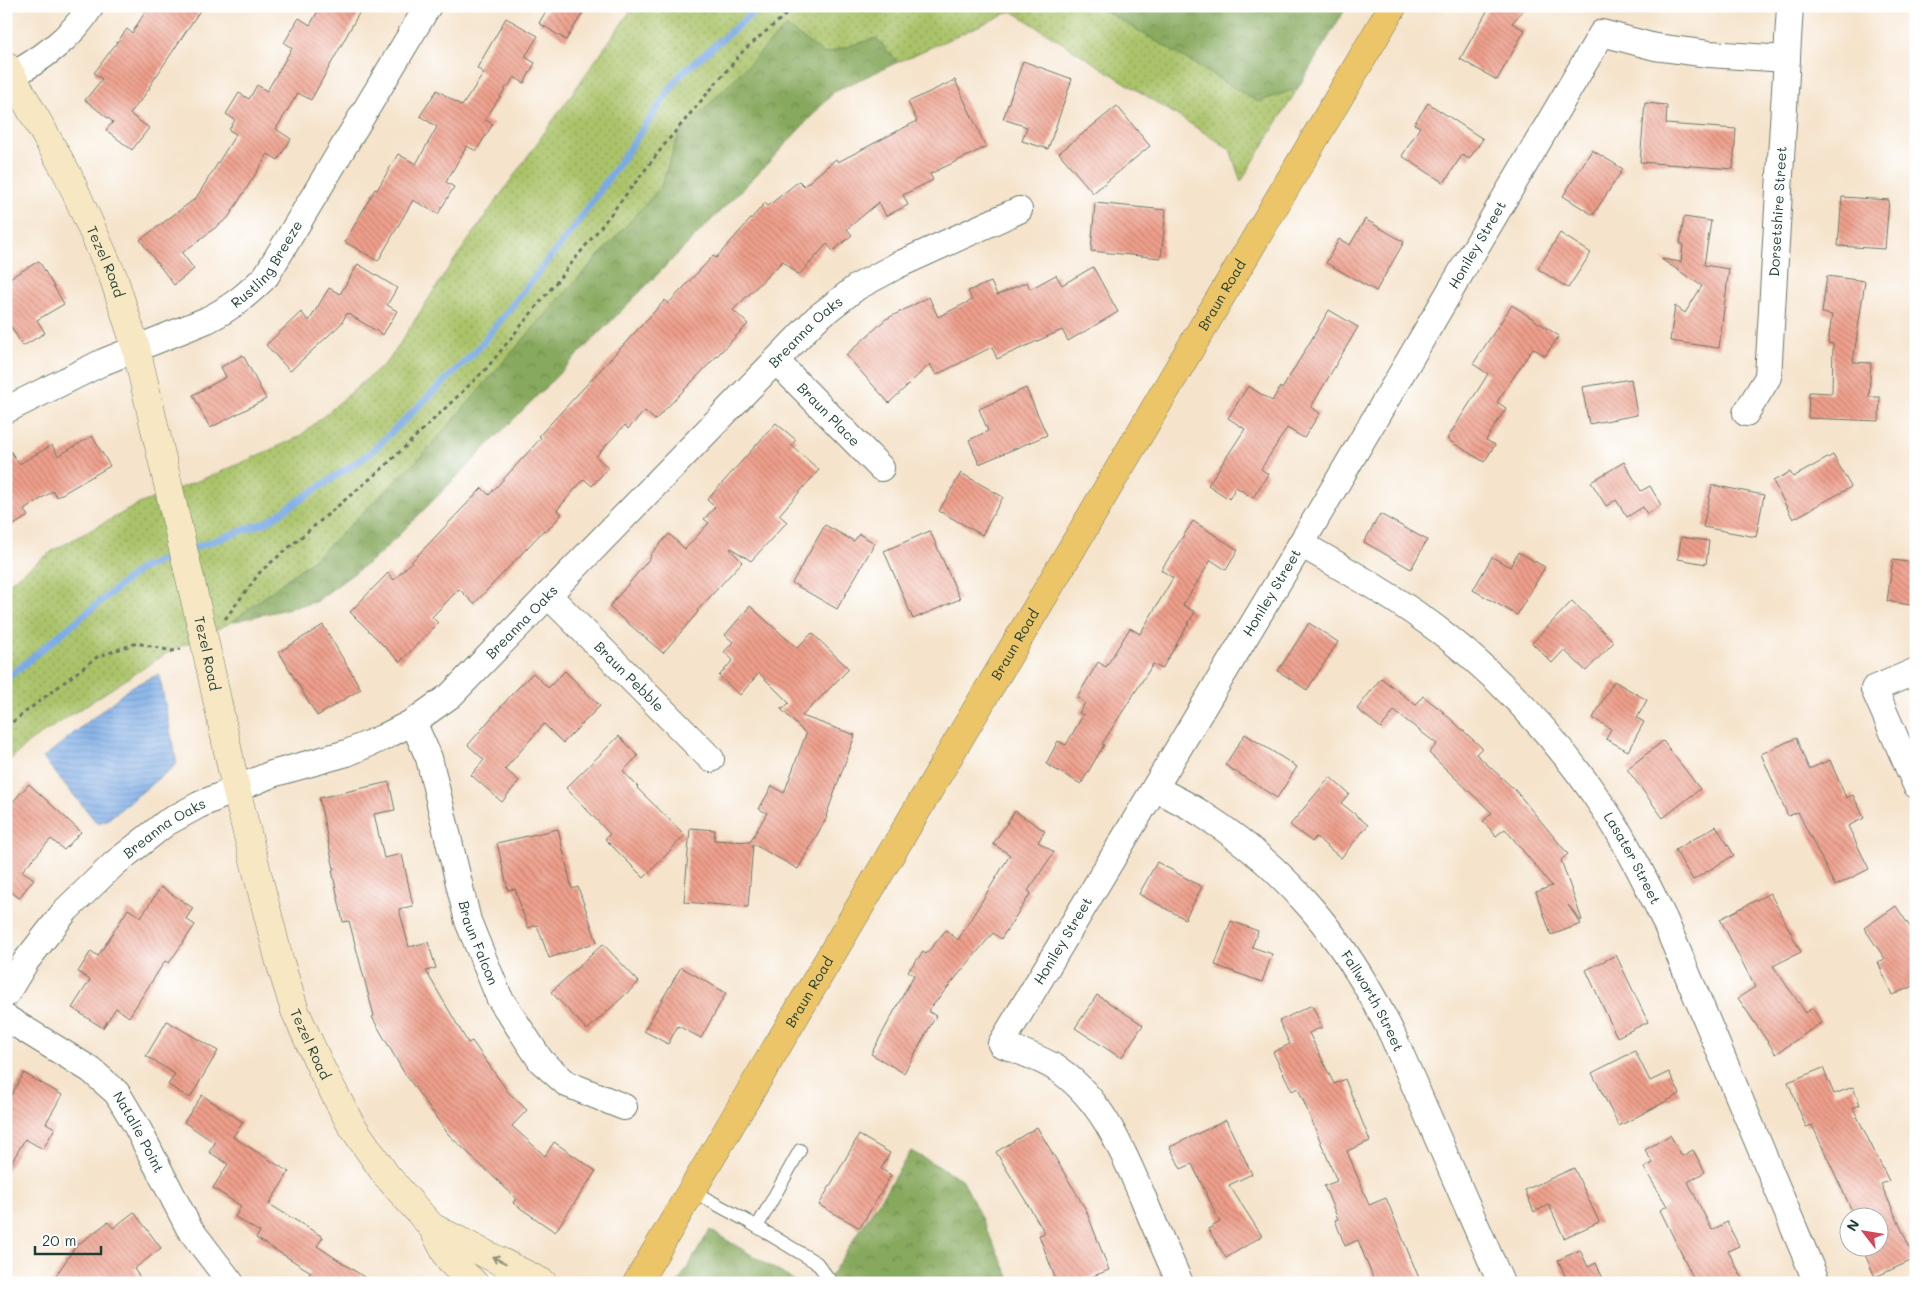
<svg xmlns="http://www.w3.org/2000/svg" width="1922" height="1289" font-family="Mali,sans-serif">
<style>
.grass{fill:url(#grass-dots);stroke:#64804e}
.forest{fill:url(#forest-crowns);stroke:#537348}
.water{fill:url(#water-rules);stroke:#4d748c}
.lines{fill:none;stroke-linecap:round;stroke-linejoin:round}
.stream{stroke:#7baae5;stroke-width:7}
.building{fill:url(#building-back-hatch)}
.service-casing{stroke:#6a7769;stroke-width:14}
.minor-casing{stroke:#6a7769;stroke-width:28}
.secondary-casing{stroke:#6a7769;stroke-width:29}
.primary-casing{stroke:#6a7769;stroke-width:29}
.path{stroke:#6a7769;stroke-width:3;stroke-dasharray:4 4;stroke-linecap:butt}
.service{stroke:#fff;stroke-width:12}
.minor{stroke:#fff;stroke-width:26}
.secondary{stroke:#f7e8c3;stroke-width:28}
.primary{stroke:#ecc569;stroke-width:28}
.oneway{stroke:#8b927c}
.labels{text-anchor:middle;stroke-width:4;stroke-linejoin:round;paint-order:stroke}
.street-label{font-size:14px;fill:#1f3d34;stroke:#fff}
</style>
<defs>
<pattern id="grass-dots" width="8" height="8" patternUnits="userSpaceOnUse" patternTransform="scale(1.25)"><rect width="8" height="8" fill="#aac369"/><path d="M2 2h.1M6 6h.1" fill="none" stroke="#8aa057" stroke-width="1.8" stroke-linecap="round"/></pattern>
<pattern id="forest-crowns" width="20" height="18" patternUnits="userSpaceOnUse" patternTransform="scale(1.25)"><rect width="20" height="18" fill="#87a95d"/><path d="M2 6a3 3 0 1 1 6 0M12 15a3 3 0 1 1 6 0" fill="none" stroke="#6e8b4e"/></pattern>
<pattern id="water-rules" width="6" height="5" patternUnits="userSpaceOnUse" patternTransform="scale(1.25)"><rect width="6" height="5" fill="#7baae5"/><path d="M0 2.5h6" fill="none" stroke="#648cba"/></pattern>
<pattern id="building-back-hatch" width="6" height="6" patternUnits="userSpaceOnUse" patternTransform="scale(1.25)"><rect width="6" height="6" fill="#ef9f8b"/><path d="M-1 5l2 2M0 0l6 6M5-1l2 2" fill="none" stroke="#c18372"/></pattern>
</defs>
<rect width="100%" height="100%" fill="#fff"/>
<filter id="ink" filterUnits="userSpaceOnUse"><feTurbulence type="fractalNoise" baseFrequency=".02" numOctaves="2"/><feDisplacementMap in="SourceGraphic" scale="10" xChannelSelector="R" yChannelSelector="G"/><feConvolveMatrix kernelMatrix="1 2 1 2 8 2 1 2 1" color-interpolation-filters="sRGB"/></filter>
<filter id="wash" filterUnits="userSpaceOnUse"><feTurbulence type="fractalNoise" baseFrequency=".0096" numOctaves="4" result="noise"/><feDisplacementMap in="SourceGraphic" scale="20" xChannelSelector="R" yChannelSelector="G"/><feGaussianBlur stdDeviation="1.12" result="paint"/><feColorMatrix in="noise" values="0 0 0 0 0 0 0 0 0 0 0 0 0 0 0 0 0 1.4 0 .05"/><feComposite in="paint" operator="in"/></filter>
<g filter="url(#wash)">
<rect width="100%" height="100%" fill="#f5e3cb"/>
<!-- grass -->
<path class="grass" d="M634,6H1097L1258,102L1298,88L1241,182L1230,149L1012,11L898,62L876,38L824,54L678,136L661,187L528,334L422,456L320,554L232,622L167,653L29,742L6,764V585L54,550L139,504L223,471L299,437L389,360L448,269Z"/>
<!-- forest -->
<g class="forest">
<path d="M1097,6H1347L1298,88L1258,102Z"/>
<path d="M786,26L824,54L876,38L898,62L835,91L767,164L380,554L315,602L232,622L320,554L422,456L528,334L661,187L678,136Z"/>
<path d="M911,1151L963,1180L1012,1283H826Z"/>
<path d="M710,1230L798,1283H678Z"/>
</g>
<!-- water -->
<path class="water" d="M159,674L177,764L107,820L97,823L43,758L131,687Z"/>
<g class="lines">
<!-- stream -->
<g class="stream">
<path d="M188,550L267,522L369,454L476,351L576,225L681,74L761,6"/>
<path d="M6,679L140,569L178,554"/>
</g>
</g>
<g id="blocks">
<!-- building -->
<g class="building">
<path d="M149,6H203L149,87L150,88L130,114L149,128L132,150L106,130L113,122L85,100L102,79L94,73L127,29L132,33Z"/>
<path d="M321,6H363L311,100L298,93L276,129L291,139L278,160L268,154L228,218L182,253L194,269L174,285L140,240L196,198L236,134L229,130L235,120L226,114L239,93L249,99L257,85L267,91L292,48L284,43L299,18L310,25Z"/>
<path d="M549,6H587L566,40L539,23Z"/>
<path d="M1490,6H1527L1512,23L1525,30L1497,80L1460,59Z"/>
<path d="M506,18L538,36L525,57L535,63L524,83L514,77L508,87L507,86L485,120L493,124L476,151L467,146L446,182L454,187L438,214L413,200L378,261L345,242L375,189L377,190L398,154L416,164L437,127L420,116L437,90L462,106L484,73L477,68Z"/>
<path d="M1023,61L1072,79L1048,149L1022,141L1027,127L1003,119Z"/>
<path d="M955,80L986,147L930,174L933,180L903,195L908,205L886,216L879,202L847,229L852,235L833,251L827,244L799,275L783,261L733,310L748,324L655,420L645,411L628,429L625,425L596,456L608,468L592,486L584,479L557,510L562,514L546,532L544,530L474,604L459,589L432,617L438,623L400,662L350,612L388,573L394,580L482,488L489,495L541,438L539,436L665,300L668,304L713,256L716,258L765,203L768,206L799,181L804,186L836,159L838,162L917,121L908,102Z"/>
<path d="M1428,103L1483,139L1469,159L1462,155L1444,183L1402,156L1420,127L1414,124Z"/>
<path d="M1645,103L1667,105L1666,124L1736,129L1733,169L1640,162Z"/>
<path d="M1117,106L1150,146L1093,193L1059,153Z"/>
<path d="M1592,150L1623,169L1593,215L1563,196Z"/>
<path d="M1842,197L1889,200L1885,249L1838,246Z"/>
<path d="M1095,203L1166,210L1161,258L1091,251Z"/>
<path d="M1684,217L1711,221L1704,265L1729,269L1719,348L1670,341L1675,306L1685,313L1702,286L1661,259L1681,262L1683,244H1680Z"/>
<path d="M1365,219L1404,242L1376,291L1326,263L1339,239L1350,245Z"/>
<path d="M1560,233L1591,253L1568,288L1538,269Z"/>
<path d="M39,261L64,304L37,320L45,333L23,346L6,319V280Z"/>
<path d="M358,264L397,288L387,305L397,311L383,335L347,313L341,324L290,371L266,345L301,312L309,321L329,288L340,294Z"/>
<path d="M1093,267L1118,312L1068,341L1062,330L997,359L992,347L936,375L930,364L889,403L846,355L886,319L929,297L938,317L972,300L968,291L991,282L997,295L1027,282L1030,289L1056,275L1062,285Z"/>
<path d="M1827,276L1865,281L1853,362L1871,363L1869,397H1880L1879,421L1808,418L1809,392L1832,393L1833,344L1828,343L1832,315L1822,313Z"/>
<path d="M1512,305L1559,336L1545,356L1533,348L1497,402L1506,408L1486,440L1495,445L1484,462L1447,439L1488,374L1473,364Z"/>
<path d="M1329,310L1358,327L1311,407L1320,413L1304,438L1287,428L1261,469L1268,474L1253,498L1236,487L1229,499L1208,485L1245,429L1228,418L1248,386L1272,401L1280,387L1282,389Z"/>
<path d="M243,355L266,399L210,428L193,395L226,377L221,367Z"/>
<path d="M1631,379L1637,415L1589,424L1582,387Z"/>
<path d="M1026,388L1047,435L979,464L969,440L988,431L979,409Z"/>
<path d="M776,423L796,440L791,445L819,470L779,515L787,522L751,561L731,548L730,549L742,562L697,611L698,612L663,653L609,607L651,557L650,555L669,534L685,549L709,523L704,519L715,507L707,500Z"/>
<path d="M92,436L110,466L57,497L53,491L24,510L28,516L6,530V444L19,464L52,445L58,456Z"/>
<path d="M1833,455L1851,487L1793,519L1773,481L1790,472L1793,477Z"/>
<path d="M1624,462L1641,491L1650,486L1661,505L1647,514L1643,507L1627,517L1616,500L1606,506L1591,482Z"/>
<path d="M961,473L1003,497L982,535L939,511Z"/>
<path d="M1712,485L1764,495L1756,537L1703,527Z"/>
<path d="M1380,514L1427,540L1411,569L1364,542Z"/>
<path d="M1193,521L1238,550L1226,570L1211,560L1183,605L1195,612L1162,669L1153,664L1102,744L1104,745L1081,784L1046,764L1058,741L1066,745L1083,715L1079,713L1085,703L1077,697L1098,662L1106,667L1130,628L1140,634L1173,578L1161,570Z"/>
<path d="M825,525L854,541L859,534L875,543L837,609L792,583Z"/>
<path d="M930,531L960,599L913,619L884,551Z"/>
<path d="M1681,537L1709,541L1706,564L1678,559Z"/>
<path d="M1518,552L1545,567L1517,615L1473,590L1492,557L1510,567Z"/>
<path d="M1893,560L1916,563V606L1887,601Z"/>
<path d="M1572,601L1614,642L1586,671L1564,650L1552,663L1532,643Z"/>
<path d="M750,606L797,648L812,633L849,669L802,716L855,735L826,816L827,817L798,869L753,844L748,907L684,902L690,828L715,830L714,840L750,842L767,813L759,809L772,786L784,793L806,734L780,708L783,709L789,703L759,673L740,695L719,676L733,660L724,652L733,642L725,635Z"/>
<path d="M1309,623L1338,642L1307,690L1278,671Z"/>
<path d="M323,625L361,689L317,716L279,652Z"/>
<path d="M565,671L600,706L563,743L544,724L505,769L519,781L502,802L471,775L484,760L468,745L512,694L533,673L548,688Z"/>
<path d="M1381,678L1416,705L1423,696L1441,710L1482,748L1476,754L1515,790L1568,854L1561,860L1582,920L1581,921L1568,905L1581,924L1551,935L1536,892L1552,886L1505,829L1496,836L1483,821L1492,813L1429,753L1437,744L1394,711L1381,728L1357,709Z"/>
<path d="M1614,681L1647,700L1637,718L1644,722L1628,751L1606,739L1611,729L1593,718Z"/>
<path d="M1245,734L1297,767L1277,798L1225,765Z"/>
<path d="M619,736L638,756L623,771L638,787L637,788L685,835L644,878L605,839L610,834L566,788Z"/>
<path d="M1796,738L1809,769L1830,760L1846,798L1853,795L1864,818L1848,826L1869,869L1835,886L1798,812L1788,816L1761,754Z"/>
<path d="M1663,741L1700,789L1663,818L1627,769Z"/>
<path d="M1330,777L1349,794L1341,803L1368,825L1341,858L1316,837L1312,842L1290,825Z"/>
<path d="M389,782L395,810L374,814L384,858L402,854L413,906L399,909L409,947L428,942L436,968L426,971L468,1043L472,1041L508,1092L527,1110L512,1126L545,1156L554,1142L596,1171L555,1232L513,1203L516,1198L448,1134L403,1071L372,1017L374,1016L349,921L343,922L332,870L334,869L319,798Z"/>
<path d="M29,784L81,832L64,850L51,839L22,871L34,879L19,898L6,888V809Z"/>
<path d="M1015,811L1045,831L1038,842L1054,852L1028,891L1031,893L1001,939L993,933L928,1011L936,1016L904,1073L871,1054L914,975L908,971L923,952L926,954L946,930L958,940L1010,855L993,844Z"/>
<path d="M1716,826L1734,855L1693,880L1675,850Z"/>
<path d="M558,829L572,889L578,887L597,942L549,958L537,925L528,928L515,889L508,890L497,843Z"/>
<path d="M1157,862L1202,887L1185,919L1139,894Z"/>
<path d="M161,887L193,908L186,919L195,925L169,963L165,961L129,1017L116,1008L103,1028L72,1008L90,980L78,972L91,951L98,956L128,909L141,917Z"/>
<path d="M1770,893L1801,952L1773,966L1806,1013L1812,1008L1822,1022L1776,1054L1738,998L1755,987L1720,919Z"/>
<path d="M1896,906L1916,936V985L1892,995L1878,962L1885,959L1864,928Z"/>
<path d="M1231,921L1258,931L1252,947L1272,954L1262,982L1215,965Z"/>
<path d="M603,944L639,982L587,1030L551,992Z"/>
<path d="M1616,955L1648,1022L1617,1037L1586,970Z"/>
<path d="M681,967L726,993L701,1038L678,1026L668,1044L644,1031Z"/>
<path d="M1097,995L1143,1025L1121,1058L1075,1028Z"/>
<path d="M1312,1005L1322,1027L1309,1033L1334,1084L1345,1079L1370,1141L1347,1151L1369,1205L1386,1198L1421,1283H1375L1358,1240L1345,1246L1335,1220L1338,1219L1324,1186L1337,1181L1298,1088L1292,1091L1273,1052L1290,1044L1279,1021Z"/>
<path d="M167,1021L218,1051L190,1098L168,1085L175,1074L146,1056Z"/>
<path d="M1635,1051L1650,1081L1669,1072L1680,1094L1619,1126L1592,1073Z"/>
<path d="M1823,1068L1834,1094L1853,1087L1860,1105L1853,1108L1889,1181L1881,1184L1915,1259L1875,1277L1861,1246H1880V1216H1851L1854,1215L1812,1125L1806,1127L1788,1082Z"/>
<path d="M24,1073L62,1095L46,1123L55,1128L43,1149L25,1139L6,1172V1104Z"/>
<path d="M202,1095L243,1122L233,1137L289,1172L269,1204L323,1237L317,1246L373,1283H304L311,1272L256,1238L260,1232L235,1217L241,1206L213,1188L228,1164L209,1152L215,1143L184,1122Z"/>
<path d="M1226,1120L1252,1174L1229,1185L1262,1236L1226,1258L1208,1229L1220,1222L1192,1164L1181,1169L1170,1147Z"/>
<path d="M1037,1127L1086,1210L1109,1270L1075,1283H1057L1039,1235L1045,1233L996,1152Z"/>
<path d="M859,1135L890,1153L881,1169L891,1175L860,1228L819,1205Z"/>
<path d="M1670,1135L1682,1156L1693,1150L1705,1172L1688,1182L1712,1230L1727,1222L1739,1246L1728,1251L1745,1283H1696L1660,1210L1667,1206L1644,1168L1653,1163L1645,1150Z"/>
<path d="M1574,1168L1599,1222L1564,1238L1549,1205L1534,1212L1525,1190Z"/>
<path d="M134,1212L161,1248L134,1269L144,1283H51L75,1247L108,1222L113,1228Z"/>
<path d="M1580,1250L1588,1267L1596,1263L1605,1283H1555L1566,1278L1558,1260Z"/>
</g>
</g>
</g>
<g filter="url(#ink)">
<use href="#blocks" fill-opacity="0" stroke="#6a7769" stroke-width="1"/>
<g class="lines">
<defs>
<g id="service">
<path d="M692,1191L749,1222L817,1263L832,1283"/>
<path d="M757,1227L800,1150"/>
</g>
<g id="minor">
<path d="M6,79C40,60 71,39 91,6"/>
<path id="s1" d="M776,361L881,468"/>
<path id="s2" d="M6,410L103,362L207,320C231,308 247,295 266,276L428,6"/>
<path id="s3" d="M1746,413L1768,377L1790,6"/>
<path id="s4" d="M1301,544C1350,572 1400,600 1445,635C1506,683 1560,743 1603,807C1627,843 1646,882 1665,921L1817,1283"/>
<path id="s5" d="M548,595L711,759"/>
<path d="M1916,671L1874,689L1916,785"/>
<path id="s6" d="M413,722L429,758L468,921L499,997L541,1061L567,1084L624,1107"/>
<path id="s7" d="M1155,788C1171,797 1187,804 1202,814C1289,869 1347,942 1392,1034L1501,1283"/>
<path id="s8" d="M6,994L26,961L66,910L114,864L166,823L199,805L272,774L347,753L382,738L413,722L451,695L817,318L857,287L898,265L1019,210"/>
<path id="s9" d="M6,1018L91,1070L117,1093L136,1125L189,1228L231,1283"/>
<path id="s10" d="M1180,1283C1167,1254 1154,1225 1142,1195C1122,1149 1102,1100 1059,1070C1041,1058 1021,1052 1001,1044L1301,544L1602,33L1655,47L1709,54L1787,59"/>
</g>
<g id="secondary">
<path id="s11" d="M6,66L68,175L114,279L136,348L203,634L236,789L279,959L295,1011L322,1070L350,1123L386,1175L432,1227L450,1261L474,1283"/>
<path d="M432,1227L543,1283"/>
</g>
<g id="primary">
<path id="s12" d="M637,1283L1393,6"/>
</g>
</defs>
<!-- service casing -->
<use href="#service" class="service-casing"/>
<!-- minor casing -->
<use href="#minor" class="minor-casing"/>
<!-- secondary casing -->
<use href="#secondary" class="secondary-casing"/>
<!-- primary casing -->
<use href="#primary" class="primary-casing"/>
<!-- path -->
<g class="path">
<path d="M225,619L261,571L384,467L486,369L600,228L669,139L744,50L796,6"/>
<path d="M6,727L97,657L137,643L172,651L181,649"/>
</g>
<!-- service -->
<use href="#service" class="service"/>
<!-- minor -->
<use href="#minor" class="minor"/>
<!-- secondary -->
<use href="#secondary" class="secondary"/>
<!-- primary -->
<use href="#primary" class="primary"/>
</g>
<!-- one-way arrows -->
<defs><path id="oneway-shaft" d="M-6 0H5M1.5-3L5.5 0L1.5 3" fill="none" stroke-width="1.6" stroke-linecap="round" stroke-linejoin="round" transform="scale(1.25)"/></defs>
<use class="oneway" href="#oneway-shaft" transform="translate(499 1260) rotate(-154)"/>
</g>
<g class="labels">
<!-- street labels -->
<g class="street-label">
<text dy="5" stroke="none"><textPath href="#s3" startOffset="208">Dorsetshire Street</textPath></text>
<text dy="5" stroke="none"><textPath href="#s10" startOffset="1242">Honiley Street</textPath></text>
<text dy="5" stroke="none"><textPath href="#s11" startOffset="220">Tezel Road</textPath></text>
<text dy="5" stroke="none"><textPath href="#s2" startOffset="304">Rustling Breeze</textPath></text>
<text dy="5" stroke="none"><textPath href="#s12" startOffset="1148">Braun Road</textPath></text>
<text dy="5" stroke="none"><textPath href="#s8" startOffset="1058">Breanna Oaks</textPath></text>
<text dy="5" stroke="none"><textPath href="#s1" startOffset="75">Braun Place</textPath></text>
<text dy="5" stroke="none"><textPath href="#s10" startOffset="838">Honiley Street</textPath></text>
<text dy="5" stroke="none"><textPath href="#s8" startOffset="652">Breanna Oaks</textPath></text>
<text dy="5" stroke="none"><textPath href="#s12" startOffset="742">Braun Road</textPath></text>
<text dy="5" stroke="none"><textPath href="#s11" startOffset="625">Tezel Road</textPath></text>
<text dy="5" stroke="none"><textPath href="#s5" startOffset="115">Braun Pebble</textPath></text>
<text dy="5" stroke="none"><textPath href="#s8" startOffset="232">Breanna Oaks</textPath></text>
<text dy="5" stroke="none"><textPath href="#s4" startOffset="464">Lasater Street</textPath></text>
<text dy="5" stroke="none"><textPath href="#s10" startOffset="432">Honiley Street</textPath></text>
<text dy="5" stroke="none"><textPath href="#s6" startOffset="231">Braun Falcon</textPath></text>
<text dy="5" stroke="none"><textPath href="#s12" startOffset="338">Braun Road</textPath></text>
<text dy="5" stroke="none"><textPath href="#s7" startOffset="310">Fallworth Street</textPath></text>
<text dy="5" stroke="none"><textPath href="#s11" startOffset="1030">Tezel Road</textPath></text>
<text dy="5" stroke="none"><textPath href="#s9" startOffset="179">Natalie Point</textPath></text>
</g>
</g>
<!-- margin -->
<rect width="1922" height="1289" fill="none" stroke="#fff" stroke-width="25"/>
<!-- north arrow -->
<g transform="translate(1864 1232) rotate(301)"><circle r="24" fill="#ffffff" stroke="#a5b1ae"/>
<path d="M0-4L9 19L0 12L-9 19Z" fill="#d1495b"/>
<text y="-8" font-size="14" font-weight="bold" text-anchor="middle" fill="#1f3d34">N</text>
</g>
<!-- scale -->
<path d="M35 1246v8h66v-8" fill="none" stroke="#1f3d34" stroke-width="2.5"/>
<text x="42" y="1246" font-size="15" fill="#1f3d34" stroke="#ffffff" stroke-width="4" paint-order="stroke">20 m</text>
</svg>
